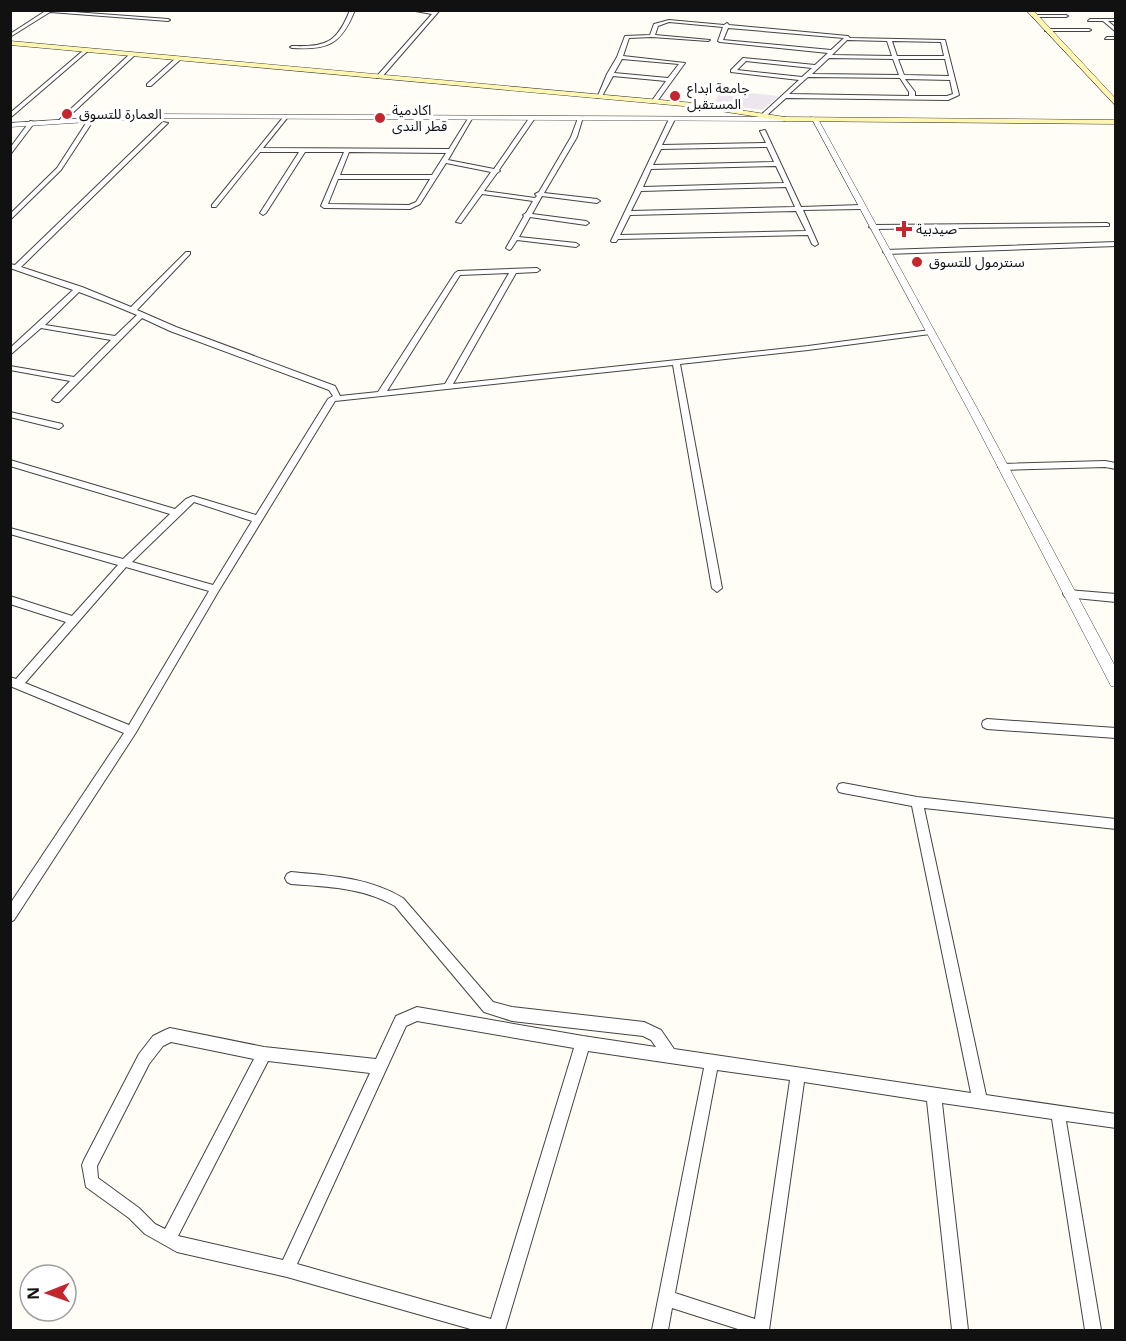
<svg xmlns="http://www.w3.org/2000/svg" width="1126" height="1341" font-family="Georgia,'Noto Sans Arabic',serif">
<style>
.industrial{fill:#eee6ef}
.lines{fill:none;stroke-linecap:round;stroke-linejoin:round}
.minor-casing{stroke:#444;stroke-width:2}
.tertiary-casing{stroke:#444;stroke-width:1}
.secondary-casing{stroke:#333;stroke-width:1}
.minor{fill:#fff;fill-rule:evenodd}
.tertiary{fill:#fff;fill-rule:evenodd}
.secondary{fill:#fff6b0;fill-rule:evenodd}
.poi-dot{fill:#c4262e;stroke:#fff;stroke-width:2}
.labels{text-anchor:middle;stroke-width:6;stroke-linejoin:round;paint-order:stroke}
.far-poi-label{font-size:14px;fill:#111;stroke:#fff;text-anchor:start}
</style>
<rect width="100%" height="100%" fill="#fffdf5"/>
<!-- industrial -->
<path class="industrial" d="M722,90L779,96L762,110L713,103Z"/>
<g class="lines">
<defs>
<g id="minor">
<path d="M47,10L168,19L170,20L168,21L50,12L10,37V34Z"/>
<path d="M350,10H355C341,45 328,50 292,48L290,47L292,46C326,47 337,43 350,10Z"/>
<path d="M410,10H440L381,78H377V76L432,14Z"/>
<path d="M1035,15H1066L1068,16L1066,17H1033Z"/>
<path d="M1090,19H1116V21H1108L1116,28V32L1103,21H1088Z"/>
<path d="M669,20L724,25L727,23L729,25L848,36L850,38L945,40L959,95L948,100L786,98L766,116H762V114L799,80L731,72V70L743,58L815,65L828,53L720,42L718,41L723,27L669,22L658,26L655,35L710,40L708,41L652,37L629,38L623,56L685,63L656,103L651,102L666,81L613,76L601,98H597L607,74L617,57L625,36L650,35L654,24ZM728,28L844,38L831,50L723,40ZM847,40L887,41L892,56L832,55ZM892,41L941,42L944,56H897ZM829,58L893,59L899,75L812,74ZM622,59L679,64L668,78L614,73ZM898,59H945L949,76L904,75ZM746,61L812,68L802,77L737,70ZM808,77L900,78L909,92V96L789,94ZM905,79L950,80L953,94L947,96H915V92Z"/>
<path d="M1047,29H1089L1091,30L1089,31H1045Z"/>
<path d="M1107,37H1116V39H1105Z"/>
<path d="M85,49L89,50L10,118V113Z"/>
<path d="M131,53L136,54L64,121H60V119Z"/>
<path d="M176,58L181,59L151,86H147V84Z"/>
<path d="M285,115L288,117L263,148L449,149L469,117H473L448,160L494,169L530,117H534L535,118L499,170L500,171L497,173L484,191L535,198L537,196L535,194L539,192L571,137L578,118L583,117L577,137L544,193L597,199L600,201L597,203L542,196L532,214L586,221L589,223L586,225L530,217L519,237L576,243L579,245L576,247L517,240L511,249L509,250L506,248L524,216L523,215L526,213L533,201L482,194L461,223L456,222L491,172L446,163L420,204L410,209L324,208L321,206L344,152H305L266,213L263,215L260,213L299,152H260L216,207H212V205ZM349,152L446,153L432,175H340ZM338,179H430L416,202L409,205L328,204Z"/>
<path d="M90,117L95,118L61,170L10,220V214L57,168Z"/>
<path d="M672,117L675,119L662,145L766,143L760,131L765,130L801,207L861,205L864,207L861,209L803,210L818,244L815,246L812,244L808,235L618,239L616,242H612L611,241L669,119ZM767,147L774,162L653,165L661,149ZM776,166L784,183L643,187L651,169ZM786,187L795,207L631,211L641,191ZM796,211L806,231L620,235L630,215Z"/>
<path d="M30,121L35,122L10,155V148Z"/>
<path d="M163,122L168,123L21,267L82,287L131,307L186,252H190V254L137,310L176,327L335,386L340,396L378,392L455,273L458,271L537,268L540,270L537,272L516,273L453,384L808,346L930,330L934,332L930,334L808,350L680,364L722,588L717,592L712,588L673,365L335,401L218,592L135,734L14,920L10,922V904L124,733L10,686V677L16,679L66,622L10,604V596L72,616L118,565L10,534V528L123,559L170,514L10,466V460L175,509L186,499L193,496L256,515L328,399L333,396L329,390L170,331L142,318L59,402H56L52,400L70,381L10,370V366L74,377L111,340L41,328L10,355V348L73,290L10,268V264L15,265ZM509,273L445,384L387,391L460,275ZM79,292L108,303L137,315L115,336L45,325ZM194,502L252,521L213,585L132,562ZM126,567L209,591L129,725L25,683Z"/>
<path d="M1107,223L1109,224V226L872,229L869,227L872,225Z"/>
<path d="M1116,242V246L886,254L883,252L886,250Z"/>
<path d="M10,412L62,424L63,426L59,429L10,417Z"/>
<path d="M1105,461L1116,463V469L1105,467L1002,470L998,467L1002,464Z"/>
<path d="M1068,590L1116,594V602L1065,597L1063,594L1065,591Z"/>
<path d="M987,719L1116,728V738L987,729L983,727L982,724L983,721Z"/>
<path d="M843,783L917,797L1116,819V829L924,808L986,1095L1116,1114V1128L1066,1121L1101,1330H1085L1052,1119L942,1103L968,1330H952L927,1101L804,1082L769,1330H741L672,1308L668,1330H652L704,1068L588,1051L505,1330H474L287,1277L177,1252L145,1234L129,1218L86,1187L82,1165L84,1160L139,1054L153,1036L165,1030L170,1028L264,1047L376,1059L396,1016L417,1007L583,1036L656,1047L651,1040L643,1036L512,1021L484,1012L395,906C362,887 327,887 291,884L287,882L285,878L287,874L291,872C331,876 368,877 403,898L493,1002L512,1007L644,1022L661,1030L674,1049L971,1093L912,806L843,793L839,792L837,788L839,784ZM417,1021L574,1048L491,1319L297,1264L406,1026ZM171,1042L254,1059L165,1229L155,1224L139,1208L98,1178L97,1166L149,1064L163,1046ZM268,1061L370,1073L283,1260L178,1236ZM717,1070L790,1080L755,1319L675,1293Z"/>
</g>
<g id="tertiary">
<path d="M150,114L785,117L789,119L785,121L150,118L10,127V123Z"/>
<path d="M811,117L818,119L983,419L1116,668V687L1111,686L973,419Z"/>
</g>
<g id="secondary">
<path d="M1026,10H1033L1116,99V106Z"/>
<path d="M10,41L694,103L785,117L1116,120V124L785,121L694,107L10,45Z"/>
</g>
</defs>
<!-- minor casing -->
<use href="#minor" class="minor-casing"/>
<!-- tertiary casing -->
<use href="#tertiary" class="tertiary-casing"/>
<!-- secondary casing -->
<use href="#secondary" class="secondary-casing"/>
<!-- minor -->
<use href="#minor" class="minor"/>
<!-- tertiary -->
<use href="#tertiary" class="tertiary"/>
<!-- secondary -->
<use href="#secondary" class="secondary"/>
</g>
<!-- markers -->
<g class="poi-dot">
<circle cx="675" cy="96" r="6"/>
<circle cx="67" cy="114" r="6"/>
<circle cx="380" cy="118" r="6"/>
<path d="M901 220h6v6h6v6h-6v6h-6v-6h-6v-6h6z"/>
<circle cx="917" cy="262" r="6"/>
</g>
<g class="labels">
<!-- far-poi labels -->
<g class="far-poi-label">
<text x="687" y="93">جامعة ابداع<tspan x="687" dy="16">المستقبل</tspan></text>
<text x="392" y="115">اكادمية<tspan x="392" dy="16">قطر الندى</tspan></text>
<text x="79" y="119">العمارة للتسوق</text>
<text x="916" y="234">صيدبية</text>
<text x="929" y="267">سنترمول للتسوق</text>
</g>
</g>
<!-- border -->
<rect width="1126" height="1341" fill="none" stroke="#111111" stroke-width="24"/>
<!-- north arrow -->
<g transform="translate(48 1293) rotate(269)"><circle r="28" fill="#ffffff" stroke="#a0a0a0" stroke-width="1.5"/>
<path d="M0-4.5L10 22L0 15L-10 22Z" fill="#c4262e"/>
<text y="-9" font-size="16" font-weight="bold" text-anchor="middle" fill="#111111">N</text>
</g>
</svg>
